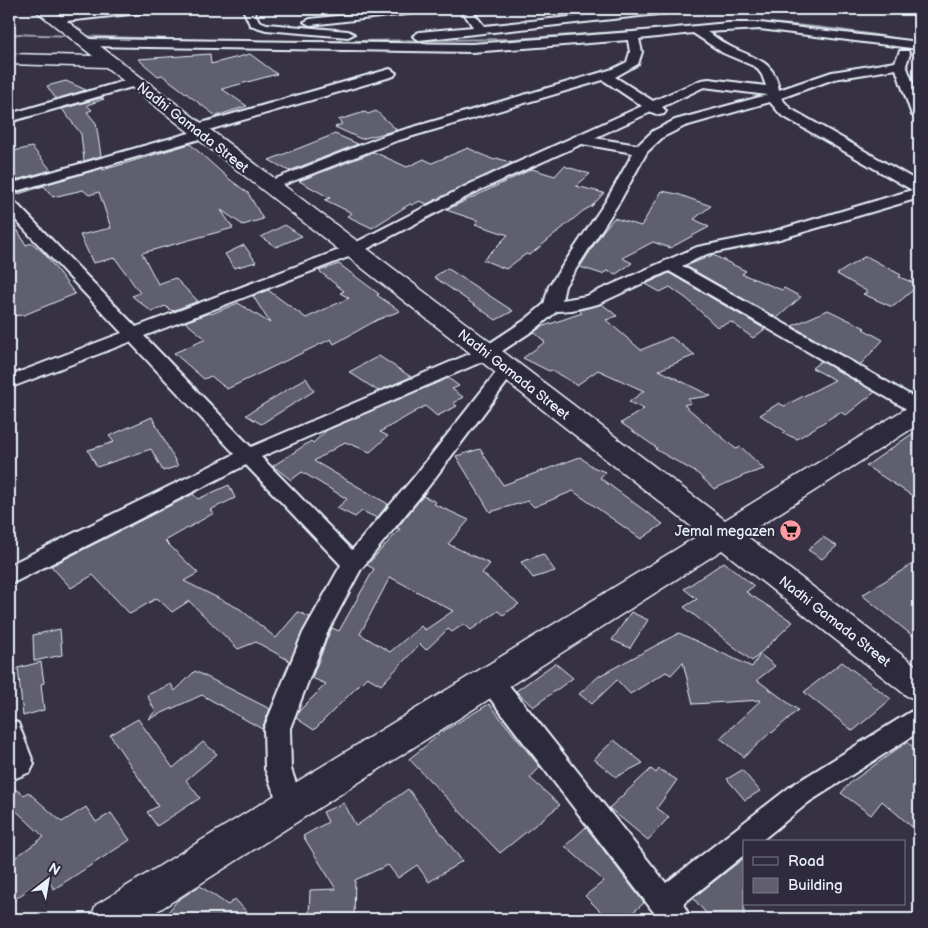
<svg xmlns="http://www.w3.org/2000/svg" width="928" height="928" font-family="'Balsamiq Sans',sans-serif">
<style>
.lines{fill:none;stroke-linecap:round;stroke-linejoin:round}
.stream{fill:#a0a4af;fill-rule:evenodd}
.building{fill:#605e6e;stroke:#e8f1f8;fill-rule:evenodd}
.street-casing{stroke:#e8f1f8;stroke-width:4}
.secondary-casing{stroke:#e8f1f8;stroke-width:3}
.street{fill:#2f2a3d;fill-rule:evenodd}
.secondary{fill:#2f2a3d;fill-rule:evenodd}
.labels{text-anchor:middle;stroke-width:4.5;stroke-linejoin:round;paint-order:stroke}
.street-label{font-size:14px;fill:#e8f1f8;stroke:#2f2a3d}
.poi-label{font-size:14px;fill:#e8f1f8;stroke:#2f2a3d;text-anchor:end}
</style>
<rect width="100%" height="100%" fill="#363244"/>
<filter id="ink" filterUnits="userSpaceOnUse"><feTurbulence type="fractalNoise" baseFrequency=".02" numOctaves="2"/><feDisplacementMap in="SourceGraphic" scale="10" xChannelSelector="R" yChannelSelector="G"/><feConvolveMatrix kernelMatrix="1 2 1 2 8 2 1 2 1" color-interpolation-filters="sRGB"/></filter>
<g filter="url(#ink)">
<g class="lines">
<!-- stream -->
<g class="stream">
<path d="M752,22C809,23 864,32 919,41V43C880,38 841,30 802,26C777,24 753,24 729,25L727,24L729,23Z"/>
<path d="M689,26H690V28L514,40L280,43L278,42L280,41L514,38Z"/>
<path d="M9,33L267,41L269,42L267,43L9,35Z"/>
</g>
</g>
<!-- building -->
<g class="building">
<path d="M210,54L211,64L250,54L277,74L222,89L247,106L216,116L162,75L158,76L138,59Z"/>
<path d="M66,81L86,90L56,99L47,86Z"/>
<path d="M101,98L104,99L87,105L92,110L87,112L96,123L101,156L84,161L81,134L62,109Z"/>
<path d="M376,111L397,130L361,139L335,127L342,124L338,120L365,112L368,114Z"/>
<path d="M335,134L358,144L289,171L269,160Z"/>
<path d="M190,144L228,178L248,193L263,219L243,225L221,210L233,228L142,253L158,284L175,278L198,301L172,311L165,306L152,312L132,296L140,293L115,258L93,263L80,235L111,228L99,192L89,195L83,190L53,197L44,186L9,197V195L103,168V170Z"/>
<path d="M32,147L51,170L9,182V152Z"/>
<path d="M468,148L494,160L497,158L512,163L427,204L420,201L412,205L410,204L372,228L347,216L352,213L325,200L330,198L299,181L374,152L407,167L424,159L432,163Z"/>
<path d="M564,166L590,174L576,186L604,193L592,206L583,211L530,255L526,254L506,269L483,260L508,235L475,224L479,221L446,210L532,169L555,176Z"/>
<path d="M662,191L677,194L711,206L694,219L709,227L670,248L653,242L622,258L632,263L616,274L607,271L602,274L580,267L603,231L614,218L641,226Z"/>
<path d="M9,215L26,245L32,243L44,253L75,294L24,315L9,316Z"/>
<path d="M285,225L302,236L276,247L261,237Z"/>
<path d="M244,245L256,262L234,268L225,254Z"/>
<path d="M713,255L746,271L742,274L782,290L784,288L801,297L777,318L686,266Z"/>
<path d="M864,257H868L901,275L899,277L919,285L894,306H890L863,294L868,292L837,274Z"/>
<path d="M339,264L379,294L377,295L400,311L377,320L334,344L331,339L227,389L211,376L204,379L174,353L206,339L185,322L210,313L211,314L238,303L270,323L253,296L268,290L306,318L349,298L340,293L344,291L319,271Z"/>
<path d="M447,268L513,311L496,320L434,277Z"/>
<path d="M669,273L765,329L753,338L731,322L717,327L687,299L670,287L660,292L646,284Z"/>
<path d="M602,304L617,316L606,320L641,350L671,337L695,355L659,370L711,396L688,399L691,403L684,405L736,449L741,447L764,469L745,475L714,489L697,473L655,449L657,448L621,423L644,409L629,402L644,391L598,370L577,385L551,370L549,371L523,358L545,342L534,332L541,327L582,313L579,310Z"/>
<path d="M828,310L865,328L863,329L883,340L860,365L792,326Z"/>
<path d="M379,356L411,377L378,391L349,372Z"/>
<path d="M821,361L875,392L846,415L840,412L797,439L783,433L785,431L760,415L779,403L784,406L835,380L812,368Z"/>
<path d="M306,378L314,391L261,424L246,415Z"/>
<path d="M448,378L459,386L452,389L463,397L453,403L457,406L437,416L425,406L380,432L388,436L370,452L345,442L314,461L388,504L377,518L362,511L355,517L337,508L347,499L302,472L291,480L273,466L311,441L313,443L327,430Z"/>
<path d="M152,417L178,466L163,471L151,449L97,467L88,450L114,442L109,436Z"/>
<path d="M919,429V500L866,466Z"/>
<path d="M480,449L503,485L580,457L593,467L605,472L600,478L663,524L641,539L573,491L534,507L528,501L490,512L456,456Z"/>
<path d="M229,485L235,498L210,510L214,513L165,541L198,573L184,581L240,609L276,638L298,612L310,617L290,661L256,642L238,649L189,601L172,612L157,598L130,614L93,575L71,588L51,566L193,494L198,499Z"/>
<path d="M423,496L436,502L434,504L469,520L448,544L490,564L482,573L519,604L503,615L498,611L471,630L464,624L452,632L448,629L426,650L420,644L381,685L367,677L314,730L296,718L299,711L326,684L312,678L329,634L332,628L339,631L374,569L367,565L400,529L397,528ZM390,577L453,611L425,630L421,626L390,652L360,634Z"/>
<path d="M823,537L837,546L822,559L808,550Z"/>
<path d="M543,554L555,571L533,578L521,562Z"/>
<path d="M919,560V641L862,595Z"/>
<path d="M724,562L754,586L746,592L793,622L752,661L684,607L697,599L684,589Z"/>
<path d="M631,612L648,620L630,648L612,640Z"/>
<path d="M60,629L62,655L34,661L33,635Z"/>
<path d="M679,633L752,667L760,654L775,666L757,680L798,710L772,733L771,732L744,757L720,738L761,700L693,704L683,662L671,675L666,672L630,694L617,680L592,704L579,694L599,676Z"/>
<path d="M41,662L44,683L41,684L44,710L23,716L18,668Z"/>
<path d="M842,662L891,699L853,731L804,692Z"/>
<path d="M555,663L573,678L533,707L516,691Z"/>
<path d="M195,671L270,709L262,729L202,695L149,719L155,711L147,695L171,684L175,691Z"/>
<path d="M489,704L540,767L530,778L560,805L500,853L409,759L445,730Z"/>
<path d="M138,719L173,768L203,742L217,754L186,780L200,798L157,826L147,812L158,806L110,735Z"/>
<path d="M614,740L643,763L616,777L594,759Z"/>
<path d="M907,742L919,752V833L882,801L871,815L841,793L851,782Z"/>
<path d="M651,769L656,773L659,769L677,780L657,808L669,817L648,840L609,808Z"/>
<path d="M742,770L760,791L745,800L727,779Z"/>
<path d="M9,785L24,795L28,792L62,822L86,807L96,822L111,813L130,840L54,889L46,876L9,904V862L44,837L9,804Z"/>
<path d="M408,789L462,861L429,882L417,865L398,878L388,865L355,880L354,919H319V915L309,916L310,890L336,889L303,836L328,822L323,812L344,803L356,826Z"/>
<path d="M586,827L644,903L625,919H608L585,896L604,881L565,846Z"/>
<path d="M744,858V919H711L693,898Z"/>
<path d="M200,886L228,905L235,899L253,919H162L178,900Z"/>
</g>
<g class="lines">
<defs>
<g id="street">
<path d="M120,9H154L148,12L57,22L51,19L57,16Z"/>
<path d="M243,9H253L259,21L267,24L348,31L354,34L348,37L266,30L250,25Z"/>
<path d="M397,9H430L424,12L310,25L304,22L310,19Z"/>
<path d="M461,9H471L484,26L647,9H683L677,12L419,40L413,36L419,32L473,27Z"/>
<path d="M728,23H760L919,42V49L760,29L707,32C716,37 724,44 733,48C756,59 775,61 779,90L832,72L895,62L900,51H908L910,54L906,65L919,99V119L912,115L896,69L834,79L781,98L791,109L919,182V198L776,240L707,254L682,266L919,400V414L912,412L669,271L598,304L572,310L557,311L537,328L493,357L261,457L352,550L414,477L502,365L508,363L514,365L517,369L428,487L361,569L327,633L290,728L291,769L304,806L300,814L291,818L282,814L265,769L264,728L303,633L341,565L246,465L17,581L9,583V565L235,454L130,342L9,388V376L122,333L9,213V200L14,201L136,327L347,247L470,184L642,106L603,80L396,141L270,190L265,189L263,186L265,183L386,135L613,69L627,62L630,52L628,40L472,52L85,46L79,42L81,39L472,44L633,32ZM693,33L723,53L756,67L762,75L766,86L709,79L701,80L653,101L615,77L638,64L642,52L639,39ZM704,87L767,95L675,120L653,131L638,145L594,138L651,112L659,115L664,114L666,111L662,107ZM770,102L781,115L912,190L768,233L697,247L586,296L562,300L565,286L620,201L647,152L663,137L685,126ZM582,144L633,153L606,201L549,286L544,304L525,320L481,349L251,447L144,336L359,253L480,190Z"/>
<path d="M390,69L396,73L394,76L205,131L209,134L207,137L9,193V184L193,132L189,129L191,126Z"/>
<path d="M135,78L139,79L141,82L139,85L9,122V114Z"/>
<path d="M491,671L500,674L666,883L791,786L910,712L919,709V732L809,802L760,842H744V855L683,904L691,919H659L482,688L479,681L482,674Z"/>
<path d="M9,720L18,723L34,764L30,772L9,781Z"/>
</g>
<path id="secondary" d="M34,9H51L725,520L910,406L919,404V424L745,535L919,668V700L907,696L722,550L145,919H90L96,905L701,534L106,67L9,64V54L93,56Z"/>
</defs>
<!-- street casing -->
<use href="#street" class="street-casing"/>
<!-- secondary casing -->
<use href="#secondary" class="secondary-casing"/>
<!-- street -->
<use href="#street" class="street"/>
<!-- secondary -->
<use href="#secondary" class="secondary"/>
</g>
</g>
<!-- icons -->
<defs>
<symbol id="supermarket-disc" viewBox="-11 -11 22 22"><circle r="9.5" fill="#ff9aa2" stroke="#2f2a3d"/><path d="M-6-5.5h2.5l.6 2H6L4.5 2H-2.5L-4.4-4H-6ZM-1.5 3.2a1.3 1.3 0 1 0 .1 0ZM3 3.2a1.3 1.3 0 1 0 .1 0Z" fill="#111"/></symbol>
</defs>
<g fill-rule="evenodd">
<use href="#supermarket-disc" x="778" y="518" width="25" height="25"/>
</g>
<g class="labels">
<!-- street labels -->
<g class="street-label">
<text transform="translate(193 127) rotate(38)" y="5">Nadhi Gamada Street</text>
<text transform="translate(514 374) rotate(38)" y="5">Nadhi Gamada Street</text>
<text transform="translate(835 621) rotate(38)" y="5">Nadhi Gamada Street</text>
</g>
<!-- poi labels -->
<g class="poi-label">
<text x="775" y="536">Jemal megazen</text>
</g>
</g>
<!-- margin -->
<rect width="928" height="928" fill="none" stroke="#2f2a3d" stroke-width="30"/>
<rect x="15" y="15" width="898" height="898" fill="none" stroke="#e8f1f8" stroke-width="2" filter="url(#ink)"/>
<!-- legend -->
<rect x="743" y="840" width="162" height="65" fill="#2f2a3d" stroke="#797a88"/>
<rect x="753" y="857" width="25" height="8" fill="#2f2a3d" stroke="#797a88"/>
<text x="788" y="866" font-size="15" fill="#e8f1f8">Road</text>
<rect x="753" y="878" width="25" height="15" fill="#605e6e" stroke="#797a88"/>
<text x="788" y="890" font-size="15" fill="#e8f1f8">Building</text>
<!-- north arrow -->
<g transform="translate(48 880) rotate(31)" stroke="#2f2a3d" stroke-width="4" paint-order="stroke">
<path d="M0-4L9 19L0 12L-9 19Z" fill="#e8f1f8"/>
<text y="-8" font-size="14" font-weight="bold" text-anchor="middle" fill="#e8f1f8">N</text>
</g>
</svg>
